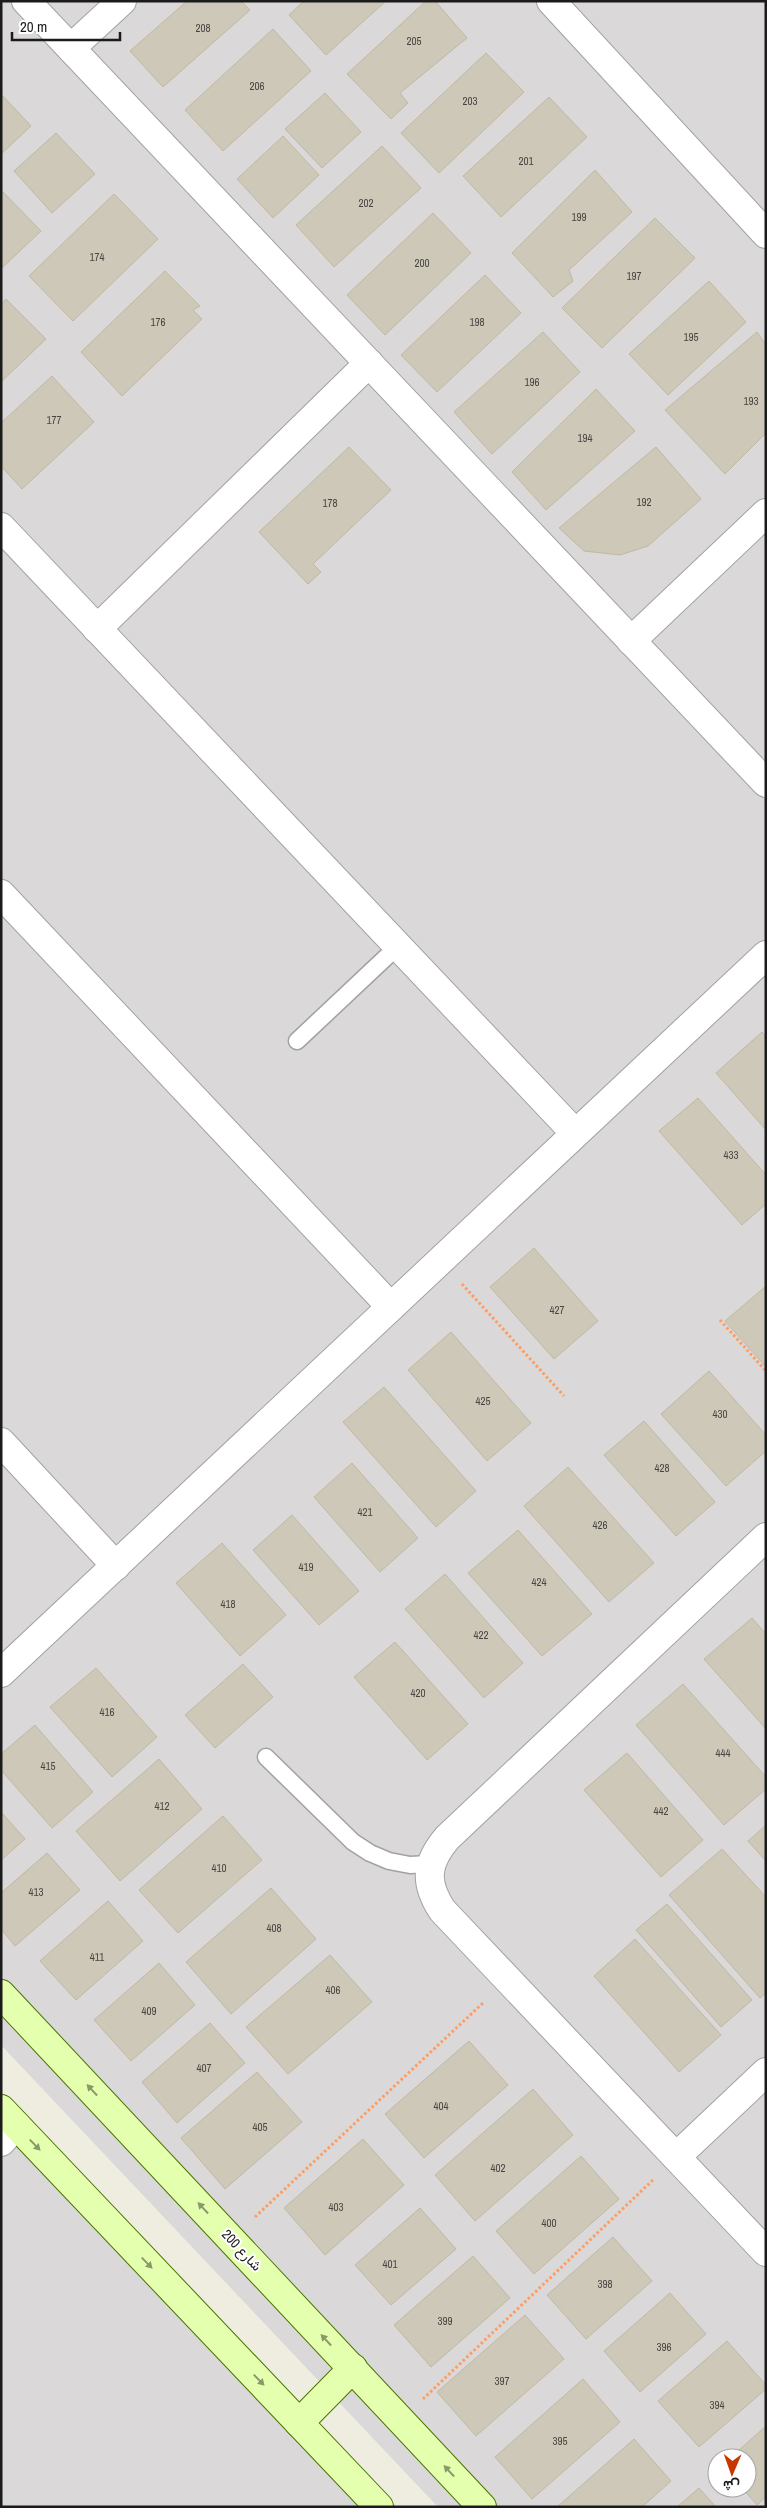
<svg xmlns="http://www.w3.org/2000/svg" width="767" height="2508" font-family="'Archivo Narrow',Vazirmatn,sans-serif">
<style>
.residential{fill:#dad8d8;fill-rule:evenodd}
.building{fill:#cec8b9;stroke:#c1b8a1}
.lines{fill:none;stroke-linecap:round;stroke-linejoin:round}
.lane-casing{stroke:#a2a2a2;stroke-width:19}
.street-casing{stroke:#a2a2a2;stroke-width:30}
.secondary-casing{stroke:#477500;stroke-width:30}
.path{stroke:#ff9c60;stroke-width:3;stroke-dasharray:2.5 2.5;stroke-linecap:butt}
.lane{stroke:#fff;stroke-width:16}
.street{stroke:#fff;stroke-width:28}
.secondary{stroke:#e4ffad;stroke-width:28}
.oneway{fill:#8a986b}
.labels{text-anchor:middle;stroke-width:4;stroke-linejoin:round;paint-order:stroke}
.number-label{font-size:11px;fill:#484642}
.street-label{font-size:14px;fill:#1b1b1b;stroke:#fff}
</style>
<rect width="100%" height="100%" fill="#eeede0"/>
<!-- residential -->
<g class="residential">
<path d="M1,1H766V2507H438L1,2045ZM717,2458H747V2488H717Z"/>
<path d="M1,2102L397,2507H1Z"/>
</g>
<!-- building -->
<g class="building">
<path d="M187,1H241L250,10L163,87L130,51Z"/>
<path d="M304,1H386L326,55L289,15Z"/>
<path d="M426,1H435L467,38L400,93L408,103L391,119L347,74Z"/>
<path d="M273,29L311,71L223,151L185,110Z"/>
<path d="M486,53L524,92L439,173L401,133Z"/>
<path d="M325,93L361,132L322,168L285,129Z"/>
<path d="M1,94L31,126L1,154Z"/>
<path d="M549,97L587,137L501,217L463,176Z"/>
<path d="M56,133L95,174L52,213L14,171Z"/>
<path d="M283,136L319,175L273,218L237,179Z"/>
<path d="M382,146L421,188L334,267L296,225Z"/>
<path d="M595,170L632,212L569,270L573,281L553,297L512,253Z"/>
<path d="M1,190L41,231L3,267L1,266Z"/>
<path d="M114,194L158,239L73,321L29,276Z"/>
<path d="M433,213L471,253L385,335L347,295Z"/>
<path d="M655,218L695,258L602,348L562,308Z"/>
<path d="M165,271L200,306L193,310L202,319L122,396L81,352Z"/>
<path d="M485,275L521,313L437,392L401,355Z"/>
<path d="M709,281L746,322L668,395L629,354Z"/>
<path d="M6,299L46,339L1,382V304Z"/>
<path d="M543,332L580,372L492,454L454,412Z"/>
<path d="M757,332L766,345V433L725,474L665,410Z"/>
<path d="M52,376L94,422L22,489L1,466V423Z"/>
<path d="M596,389L635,431L546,510L512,472Z"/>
<path d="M349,447L391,490L313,564L321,572L308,584L259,532Z"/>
<path d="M656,447L701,499L648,546L620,555L584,551L559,528Z"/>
<path d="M762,1032L766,1036V1130L716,1073Z"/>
<path d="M698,1098L766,1175V1204L742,1225L659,1131Z"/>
<path d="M534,1248L598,1321L554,1359L490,1287Z"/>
<path d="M766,1286V1367L725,1321Z"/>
<path d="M451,1332L531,1423L487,1461L408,1370Z"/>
<path d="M709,1371L766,1435V1451L726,1486L661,1414Z"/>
<path d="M384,1387L476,1491L436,1527L343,1422Z"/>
<path d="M644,1421L715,1502L676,1536L604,1455Z"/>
<path d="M352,1463L418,1538L380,1572L314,1497Z"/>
<path d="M568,1467L654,1563L609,1602L524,1506Z"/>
<path d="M292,1515L359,1591L319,1625L253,1550Z"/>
<path d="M518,1530L592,1614L542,1656L468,1573Z"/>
<path d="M222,1543L286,1615L240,1656L176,1583Z"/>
<path d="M445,1574L523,1663L484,1698L405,1609Z"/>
<path d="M752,1618L766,1634V1729L704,1659Z"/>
<path d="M395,1642L468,1724L427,1760L354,1677Z"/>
<path d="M243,1664L273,1697L215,1748L185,1715Z"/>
<path d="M96,1668L157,1737L112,1777L50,1707Z"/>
<path d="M683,1684L766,1777V1789L724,1825L636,1725Z"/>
<path d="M35,1725L93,1792L52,1828L1,1770V1754Z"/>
<path d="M627,1753L703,1840L661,1877L584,1790Z"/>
<path d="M159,1759L202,1809L120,1881L76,1831Z"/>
<path d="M1,1812L25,1839L1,1860Z"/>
<path d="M223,1816L262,1860L178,1933L139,1890Z"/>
<path d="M766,1825V1861L748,1841Z"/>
<path d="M722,1849L766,1897V1993L760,1998L669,1895Z"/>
<path d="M47,1853L80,1890L15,1946L1,1929V1893Z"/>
<path d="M271,1888L316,1939L231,2014L186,1962Z"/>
<path d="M108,1901L143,1941L76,2000L40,1961Z"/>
<path d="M667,1904L752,2000L721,2027L636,1930Z"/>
<path d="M635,1939L721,2035L679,2072L594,1976Z"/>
<path d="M330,1955L372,2002L288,2074L246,2027Z"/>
<path d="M159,1963L195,2005L131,2061L94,2020Z"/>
<path d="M210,2023L245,2063L177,2123L142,2082Z"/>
<path d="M469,2041L508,2085L424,2158L385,2114Z"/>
<path d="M257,2072L302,2122L225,2189L181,2138Z"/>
<path d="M533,2089L573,2135L475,2221L435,2175Z"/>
<path d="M363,2139L404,2185L325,2255L284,2208Z"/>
<path d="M581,2156L619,2199L534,2274L496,2231Z"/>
<path d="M420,2208L456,2249L391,2305L355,2265Z"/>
<path d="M613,2237L652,2281L586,2339L547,2295Z"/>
<path d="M473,2256L510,2298L431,2367L394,2325Z"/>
<path d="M670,2293L706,2334L640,2392L604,2351Z"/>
<path d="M525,2315L564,2359L476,2436L437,2392Z"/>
<path d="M727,2341L766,2385V2389L699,2447L658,2401Z"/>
<path d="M583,2379L620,2422L532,2499L495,2457Z"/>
<path d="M766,2426V2497L757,2505L742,2488H747V2458H730Z"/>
<path d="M634,2439L671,2481L642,2507H557Z"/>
<path d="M699,2488L716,2507H677Z"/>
</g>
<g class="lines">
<defs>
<g id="lane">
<path d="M297,1041L398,946"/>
<path d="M266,1757L353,1842L370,1853L389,1861L410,1865L430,1864"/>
</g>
<g id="street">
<path d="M26,1L766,783"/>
<path d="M551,1L766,234"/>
<path d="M71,48L122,1"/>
<path d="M1,527L575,1133"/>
<path d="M97,629L369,363"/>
<path d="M631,641L766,513"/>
<path d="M1,894L391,1307"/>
<path d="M1,1442L116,1566"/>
<path d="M766,1537L447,1838C426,1863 424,1882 442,1910L766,2252"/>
<path d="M1,1673L766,955"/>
<path d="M1,2142L16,2125"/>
<path d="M676,2157L766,2072"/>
</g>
<g id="secondary">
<path d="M1,1994L482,2507"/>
<path d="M1,2109L379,2507"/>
<path d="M299,2423L353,2368"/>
</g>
</defs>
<!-- lane casing -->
<use href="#lane" class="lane-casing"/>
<!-- street casing -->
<use href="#street" class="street-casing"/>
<!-- secondary casing -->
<use href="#secondary" class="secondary-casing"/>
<!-- path -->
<g class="path">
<path d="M462,1284L564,1396"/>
<path d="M720,1320L766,1371"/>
<path d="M255,2217L484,2002"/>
<path d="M423,2399L654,2179"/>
</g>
<!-- lane -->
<use href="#lane" class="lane"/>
<!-- street -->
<use href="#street" class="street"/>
<!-- secondary -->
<use href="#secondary" class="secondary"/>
</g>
<!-- one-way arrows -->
<defs><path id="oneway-solid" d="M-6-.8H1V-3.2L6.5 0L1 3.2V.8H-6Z" transform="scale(1.25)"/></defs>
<g class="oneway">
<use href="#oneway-solid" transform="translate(92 2090) rotate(-133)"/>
<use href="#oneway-solid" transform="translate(35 2145) rotate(46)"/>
<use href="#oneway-solid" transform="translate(203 2208) rotate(-133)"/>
<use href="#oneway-solid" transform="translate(147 2263) rotate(46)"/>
<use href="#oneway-solid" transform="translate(326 2340) rotate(-133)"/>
<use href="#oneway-solid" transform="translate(259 2380) rotate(46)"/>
<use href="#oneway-solid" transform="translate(449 2471) rotate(-133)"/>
</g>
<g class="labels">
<!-- number labels -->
<g class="number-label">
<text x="203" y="32">208</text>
<text x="414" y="45">205</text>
<text x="257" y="90">206</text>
<text x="470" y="105">203</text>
<text x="526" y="165">201</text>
<text x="366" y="207">202</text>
<text x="579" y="221">199</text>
<text x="97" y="261">174</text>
<text x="422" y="267">200</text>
<text x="634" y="280">197</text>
<text x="158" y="326">176</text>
<text x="477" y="326">198</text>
<text x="691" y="341">195</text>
<text x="532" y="386">196</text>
<text x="751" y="405">193</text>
<text x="54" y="424">177</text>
<text x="585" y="442">194</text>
<text x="644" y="506">192</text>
<text x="330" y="507">178</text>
<text x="731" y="1159">433</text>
<text x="557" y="1314">427</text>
<text x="483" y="1405">425</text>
<text x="720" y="1418">430</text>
<text x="662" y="1472">428</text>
<text x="365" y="1516">421</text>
<text x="600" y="1529">426</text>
<text x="306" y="1571">419</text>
<text x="539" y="1586">424</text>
<text x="228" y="1608">418</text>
<text x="481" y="1639">422</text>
<text x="418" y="1697">420</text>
<text x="107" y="1716">416</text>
<text x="723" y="1757">444</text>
<text x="48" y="1770">415</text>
<text x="162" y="1810">412</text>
<text x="661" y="1815">442</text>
<text x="219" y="1872">410</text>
<text x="36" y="1896">413</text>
<text x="274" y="1932">408</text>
<text x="97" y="1961">411</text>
<text x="333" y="1994">406</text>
<text x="149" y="2015">409</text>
<text x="204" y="2072">407</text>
<text x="441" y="2110">404</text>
<text x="260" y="2131">405</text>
<text x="498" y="2172">402</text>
<text x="336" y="2211">403</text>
<text x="549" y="2227">400</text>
<text x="390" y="2268">401</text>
<text x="605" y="2288">398</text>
<text x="445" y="2325">399</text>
<text x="664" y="2351">396</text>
<text x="502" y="2385">397</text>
<text x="717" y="2409">394</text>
<text x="560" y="2445">395</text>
</g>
<!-- street labels -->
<g class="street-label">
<text transform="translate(242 2250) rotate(47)" y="5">شارع 200</text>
</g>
</g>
<!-- border -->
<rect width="767" height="2508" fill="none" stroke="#1b1b1b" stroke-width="5"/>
<!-- north arrow -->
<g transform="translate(732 2473) rotate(182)"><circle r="24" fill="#ffffff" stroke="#a4a4a4"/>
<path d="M0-4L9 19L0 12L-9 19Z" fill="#c73700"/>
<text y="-8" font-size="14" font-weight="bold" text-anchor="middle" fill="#1b1b1b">ش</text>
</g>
<!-- scale -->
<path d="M12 32v8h108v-8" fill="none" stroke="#1b1b1b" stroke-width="2.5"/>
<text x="20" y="32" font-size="15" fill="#1b1b1b" stroke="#ffffff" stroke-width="4" paint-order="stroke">20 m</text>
</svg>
